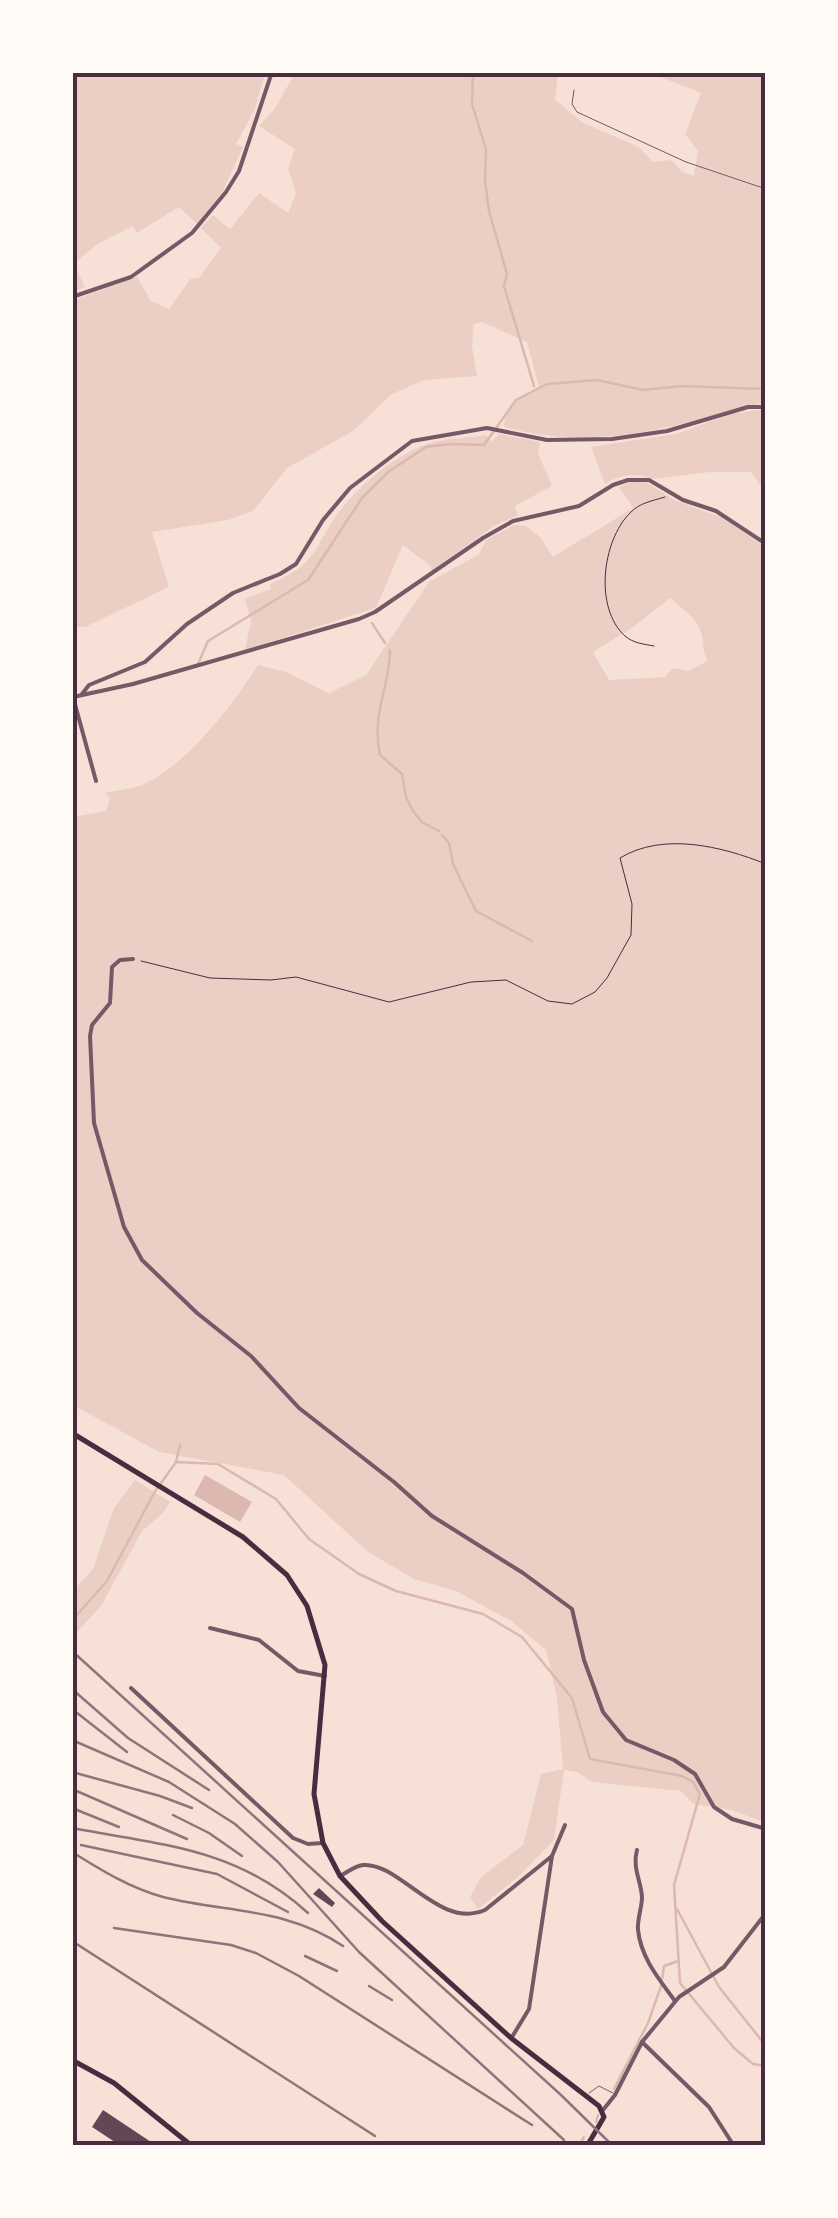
<svg xmlns="http://www.w3.org/2000/svg" width="838" height="2218" font-family="'Noto Sans',sans-serif">
<style>
.green{fill:#ebcfc5;fill-rule:evenodd}
.water{fill:#dcb8b0}
.lines{fill:none;stroke-linecap:round;stroke-linejoin:round}
.stream{stroke:#dcb8b0;stroke-width:2.5}
.building{fill:#644757}
.path{stroke:#4a2c40;stroke-width:1}
.service{stroke:#755966;stroke-width:1}
.minor{stroke:#755966;stroke-width:4}
.secondary{stroke:#4a2c40;stroke-width:5}
.primary{stroke:#4a2c40;stroke-width:5}
.rail{stroke:#8f747c;stroke-width:2.5}
.neatline{fill:none;stroke:#4a2c40;stroke-width:4}
</style>
<rect width="100%" height="100%" fill="#f7e1d7"/>
<!-- green -->
<g class="green">
<path d="M73,73H265L255,109L236,144L243,147L222,193L197,224L179,207L137,233L133,226L99,243L74,263L85,287L73,292Z"/>
<path d="M295,73H558L555,100L582,122L639,147L653,162L672,160L682,172L694,176L698,151L685,134L701,93L650,73H765V403C737,407 710,417 682,424C622,438 564,444 504,427C505,405 522,398 539,387L527,342L482,322L474,324L472,346L477,376L424,380L392,394L353,431L287,468L253,511L228,520L152,532L169,587L85,627H72V301L137,277L151,301L169,309L190,279L199,278L221,248L201,228L213,215L230,229L259,193L288,213L296,193L288,168L295,149L259,126L274,110Z"/>
<path d="M765,409V492L751,472H711L652,479C638,472 617,475 605,484L591,447L675,434L731,414Z"/>
<path d="M499,434L540,442L538,453L552,486L515,506L518,515L494,526L431,571V566L403,545L376,608L245,650L251,621L245,599L271,589L270,584C321,563 313,544 343,507C366,479 404,448 439,441C454,437 471,438 486,435L492,442Z"/>
<path d="M630,482H646L674,500L723,518L766,548L765,1822L731,1810L694,1804L681,1791L592,1782L577,1772L564,1770L554,1840L518,1877L478,1909L470,1897L481,1877L523,1845L541,1774L563,1769L557,1698L546,1650L511,1621L456,1591L414,1579L368,1552L284,1475L159,1452L73,1405V817L106,811L110,799L105,793C117,790 133,789 144,784C186,766 234,703 258,665L286,672L329,693L366,675L429,582L479,554L486,540L514,525L526,526L540,537L553,557L633,508L619,487ZM670,598C682,609 700,620 702,636C704,646 703,651 707,661L689,671L673,668L665,677L609,680L593,652L632,628Z"/>
<path d="M135,1480L170,1502L164,1512L142,1531L101,1606L76,1633L73,1591L93,1569L114,1508Z"/>
</g>
<!-- water -->
<path class="water" d="M205,1475L252,1502L240,1522L194,1495Z"/>
<g class="lines">
<!-- stream -->
<g class="stream">
<path d="M473,72L472,104L486,149L485,181L489,211L507,274L504,286L534,386"/>
<path d="M372,623L385,643"/>
<path d="M390,650C390,688 371,712 380,755L402,774L406,797L413,811L422,822L439,831"/>
<path d="M198,664L208,641L308,580L362,498L388,472L426,447L450,444L484,445L516,400L547,384L597,380L643,390L681,386L766,389"/>
<path d="M442,835L449,843L453,864L476,911L532,941"/>
<path d="M176,1462L180,1445"/>
<path d="M75,1617L107,1581L154,1493L176,1462L218,1464L276,1499L309,1539L359,1574L396,1591L483,1614L522,1637L572,1698L590,1759L682,1776L693,1782L700,1794L674,1885L680,1983L734,2048L753,2064L766,2066"/>
<path d="M677,1909L719,1987L766,2046"/>
<path d="M662,1979L664,1966L678,1961"/>
<path d="M614,2089L648,2023L661,1986"/>
<path d="M596,2122L598,2115"/>
<path d="M579,2146L584,2137"/>
</g>
</g>
<!-- building -->
<g class="building">
<path d="M319,1888L335,1903L332,1907L313,1894Z"/>
<path d="M103,2110L157,2146H121L92,2127Z"/>
</g>
<g class="lines">
<!-- path -->
<g class="path">
<path d="M654,646C643,644 633,643 625,636C594,608 602,541 630,513C639,503 652,501 665,497"/>
<path d="M141,961L210,978L271,980L296,977L389,1002L471,982L506,980L548,1001L572,1004L595,992L607,978L631,935L632,904L620,858C663,832 721,846 766,864"/>
</g>
<!-- service -->
<g class="service">
<path d="M574,90L572,104L577,112L686,162L766,189"/>
<path d="M589,2093L599,2086L613,2093"/>
</g>
<!-- minor -->
<g class="minor">
<path d="M72,297L131,277L192,233L226,192L239,171L272,72"/>
<path d="M82,694L89,685L145,662L187,624L233,593L280,574L296,564L323,520L350,488L412,441L487,428L547,440L612,439L667,431L748,407H766"/>
<path d="M96,781L73,697L133,684L359,619L375,612L483,538L513,521L579,506L613,485L628,480H649L683,500L716,511L766,544"/>
<path d="M133,959L120,960L112,967L110,1003L92,1025L90,1036L94,1123L124,1227L142,1260L197,1313L251,1356L299,1408L394,1482L432,1516L523,1573L572,1609L584,1660L603,1712L626,1740L674,1760L695,1774L714,1807L732,1819L766,1829"/>
<path d="M210,1628L259,1640L298,1671L325,1676"/>
<path d="M131,1688L293,1838L308,1844L323,1843"/>
<path d="M637,1850C632,1867 641,1881 642,1897C642,1908 637,1919 638,1930C641,1958 659,1979 675,2001"/>
<path d="M342,1875C349,1871 355,1866 363,1865C400,1862 439,1930 485,1910L552,1856"/>
<path d="M512,2037L529,2009L552,1856L565,1825"/>
<path d="M642,2042L679,1997L724,1967L766,1913"/>
<path d="M603,2110L615,2095L642,2042L709,2107L734,2146"/>
</g>
<!-- secondary -->
<path class="secondary" d="M72,1433L243,1537L287,1575L307,1606L325,1665L314,1794L323,1843L340,1876L382,1921L511,2038L599,2106L604,2117L587,2146"/>
<!-- primary -->
<path class="primary" d="M72,2060L114,2083L192,2146"/>
<!-- rail -->
<g class="rail">
<path d="M72,1651L561,2095L613,2146"/>
<path d="M72,1689L128,1738L209,1790"/>
<path d="M72,1709L127,1752"/>
<path d="M72,1740L169,1782L235,1824L278,1862L359,1952L564,2140"/>
<path d="M72,1772L160,1796L192,1808"/>
<path d="M72,1789L187,1839"/>
<path d="M72,1808L119,1827"/>
<path d="M173,1815L209,1833L242,1856"/>
<path d="M72,1828C162,1845 237,1848 308,1913"/>
<path d="M81,1845L217,1874L288,1912"/>
<path d="M72,1852C101,1870 130,1888 163,1897C227,1913 285,1907 343,1946"/>
<path d="M114,1928L231,1945L256,1953L299,1976L532,2125"/>
<path d="M72,1941L375,2136"/>
<path d="M305,1956L337,1971"/>
<path d="M369,1986L392,2000"/>
</g>
</g>
<!-- border -->
<rect width="838" height="2218" fill="none" stroke="#fffaf5" stroke-width="150"/>
<rect x="75" y="75" width="688" height="2068" class="neatline"/>
</svg>
